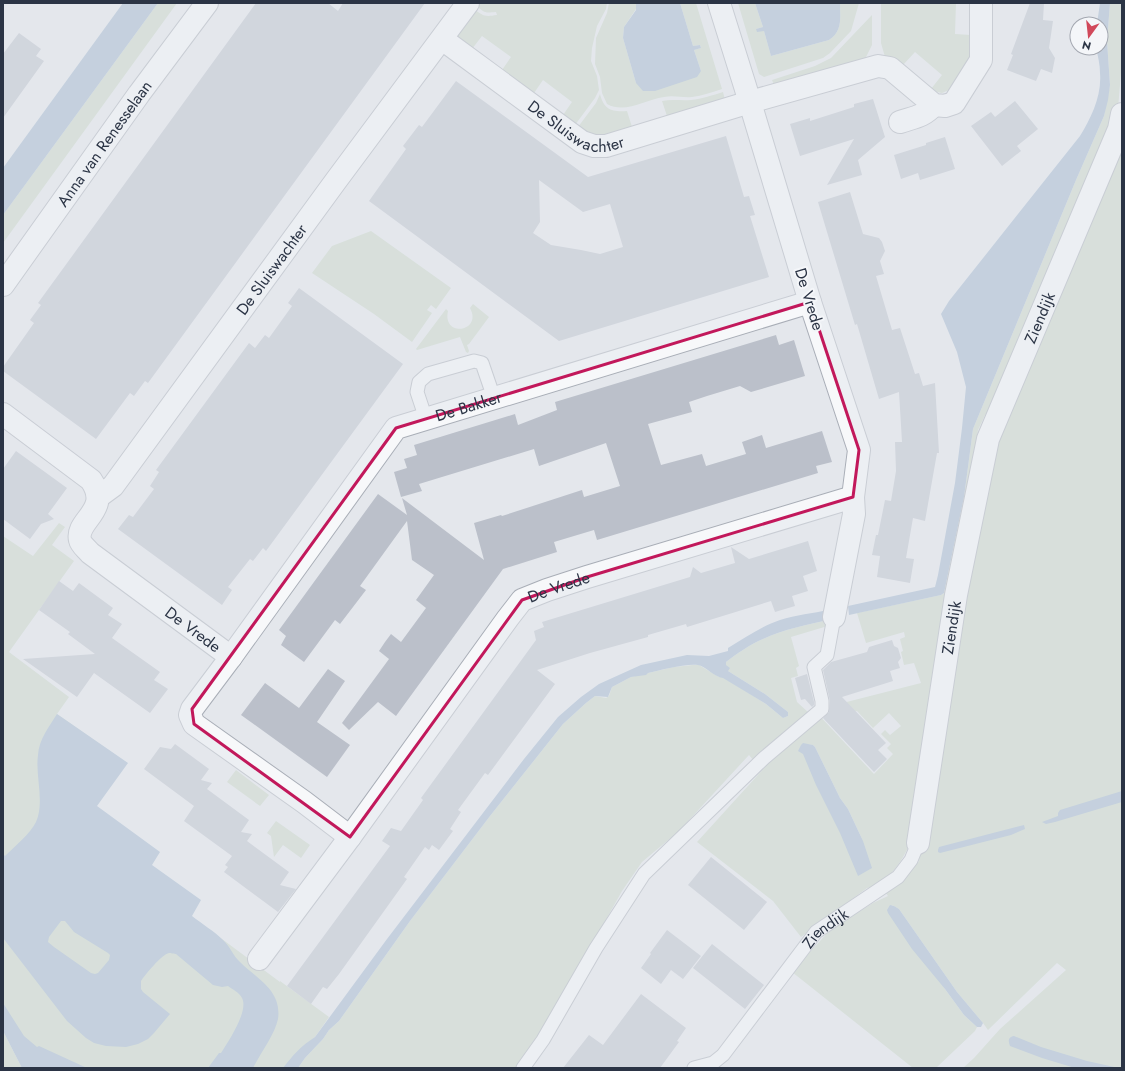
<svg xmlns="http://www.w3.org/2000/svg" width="1125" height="1071" font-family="Jost,sans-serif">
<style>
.green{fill:#c9d6c5;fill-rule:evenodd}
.water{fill:#9fb4cc;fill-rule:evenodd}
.building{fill:#bbc0ca;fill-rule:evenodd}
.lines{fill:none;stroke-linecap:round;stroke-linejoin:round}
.service-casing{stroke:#a9aeb7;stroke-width:15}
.minor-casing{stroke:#a9aeb7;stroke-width:24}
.tertiary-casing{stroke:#a9aeb7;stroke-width:24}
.service{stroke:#f7f8fa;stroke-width:13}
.minor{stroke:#f7f8fa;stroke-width:22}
.tertiary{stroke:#f7f8fa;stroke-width:22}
.marked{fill:none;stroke:#c2185b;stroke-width:3;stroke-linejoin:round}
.labels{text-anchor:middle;stroke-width:4;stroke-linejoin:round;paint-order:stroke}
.street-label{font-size:16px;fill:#2b3445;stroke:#f4f6f9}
</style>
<rect width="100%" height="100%" fill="#e4e7ec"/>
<!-- green -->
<g class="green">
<path d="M158,3H177L3,243V215Z"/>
<path d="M476,3H607L606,9L597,26L592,48L591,61L597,76L599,90L595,98L575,125L563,115L572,102L543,80L534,93L502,70L511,57L482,36L472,49C468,47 463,45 460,43C451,33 467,16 473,8C483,16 484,17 497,15L496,12C483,13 486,13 475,5Z"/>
<path d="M609,3H636V9L624,27L623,38L636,83L701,71L694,50L701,48L700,45L693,46L680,3H696L722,89C712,92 702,96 692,97C683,98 674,95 664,97C645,100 625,114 607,104L602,93L600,77L595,64L596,38L607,13Z"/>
<path d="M738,3H755L763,27L756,29L764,31L771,56L829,40C843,31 840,17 840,3H859L851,31L830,53L823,58L764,77L759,74Z"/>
<path d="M881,3H956L955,34L971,35L972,59L949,90L942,93L937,92L931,89L942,75L915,52L903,65L885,57L881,43Z"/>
<path d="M1110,3H1122V60L1118,109L1002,400L985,415L978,430L913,837C905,856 889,885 867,888L801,937L773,901L697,842L785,745L792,726L772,742L754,761L749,755L679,831L642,862L622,891L558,1005L517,1068H298L305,1058L323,1039L329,1030L339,1021L410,921L490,816L563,724L586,703L595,696L606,698L609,696L612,687L631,677L674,667L693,665H699L719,677H723L766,704L783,718L788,716V712L765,694L728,671L726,665V662C736,654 751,644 763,639C784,629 808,625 831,619V625L791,637L799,666L796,668L798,676L791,678L797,702L809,713L816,712L874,774L893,754L887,748L891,744L881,734L885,730L890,735L901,726L889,713L873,728L857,711L835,718L831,706L921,683L914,663L904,665L901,652L903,651L900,639L905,637L904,632L866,643L857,613L941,595L944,593L964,497L973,429L1076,180L1104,116L1110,85L1107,41ZM806,744L813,745L815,747L840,798L848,809L863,841Z"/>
<path d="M872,15V45L865,59L775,87L772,80L815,66L831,58Z"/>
<path d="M723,92L725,100L667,116L662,101C672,99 682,101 691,100C702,99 713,95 723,92Z"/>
<path d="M600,94C604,110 612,112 627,111L632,127L598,138L578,127L596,103Z"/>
<path d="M1122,135V1068H963L974,1058L1000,1029L1066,970L1057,963L988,1030L983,1023L957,992L899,909L892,905L945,989L964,1015L977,1027L975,1031L936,1068H913L792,972L830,930L873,903L888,896L885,892L904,880L919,861L989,460Z"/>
<path d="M371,231L451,288L436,309L431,305L427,310L432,313L412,342L374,314L312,273L332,246Z"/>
<path d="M473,304L489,317L469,344L467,345L469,351L468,353L466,352L460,337L417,350L416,349L446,309L448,311C442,338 483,332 470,308Z"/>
<path d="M59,523L65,527L52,545L74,561L9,652L69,697L57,714L127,763L96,806L150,865L191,916L280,982V981L329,1017L315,1037L289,1068H23L3,1029V536L33,556Z"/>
<path d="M236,770L269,795L260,806L227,782Z"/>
<path d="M276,821L310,845L301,858L283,845L274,857L271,836L267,833Z"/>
<path d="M3,1031L22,1068H3Z"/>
</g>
<!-- water -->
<g class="water">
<path d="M123,3H158L3,215V168Z"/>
<path d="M636,3H680L693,46L700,45L701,48L694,50L701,71L697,77L655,91H643L636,83L623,38L624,27L636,10Z"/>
<path d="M755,3H840C840,17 843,31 829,40L771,56L764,31L757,32L756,29L763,27Z"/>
<path d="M1100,3H1110L1107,41L1110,85L1108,100L1104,116L1076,180L973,429L964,497L944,593L941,595L849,615L848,606L935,587L938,575L955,483L962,428L966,387L957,352L941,314L949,301L1080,136C1091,118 1102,96 1100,73C1100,65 1098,56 1096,48H1101V24H1097Z"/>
<path d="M829,610L831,619C808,625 784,629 763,639C751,644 736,654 726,662V665L730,668L728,671L765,694L788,712V716L783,718L766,704L723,678C714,677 707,667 698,665C687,663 660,670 648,673L646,675L631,677L612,687L608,697L595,696L586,703L563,724L490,816L410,921L339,1021L329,1030L323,1039L305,1058L298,1068H283C293,1055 301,1046 315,1037L387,939L524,759L558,717L581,697L599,684L641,665L687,655L709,656L728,651V648C745,638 762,626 780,620C796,615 813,613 829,610Z"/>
<path d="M57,714L128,763L97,806L160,852L152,865L201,900L192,916C202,924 214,931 223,940C230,946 233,956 240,962C257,979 282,990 278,1019C275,1034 260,1054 253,1068H208L219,1053H221C228,1042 249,1011 242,998C240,993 232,989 228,986L222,987L213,985L176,954C175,954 170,953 169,953C162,954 145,975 141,981V989L143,992L170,1014L154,1033L148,1039L138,1044L126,1047L106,1046L94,1043L86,1038L67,1021L3,938V854L5,856C15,846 30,834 36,822C45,802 35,776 38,755C39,739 49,727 57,714ZM61,921H65L74,932L108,953L110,955L109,960L98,973L95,974L91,973L54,947L48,942L49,937Z"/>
<path d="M803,743L813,745L815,747L840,798L848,809L863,841L872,868L858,876L840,833L816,785L803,754L798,751L801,745Z"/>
<path d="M1122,791V802L1055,822L1046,824L1042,822L1058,816V813L1060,810Z"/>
<path d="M1024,825L1025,829L1011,835L940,853L938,852V850L939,847Z"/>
<path d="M890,905L894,906L899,909L957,992L983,1023L981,1027H977L964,1015L945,989L912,949L888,913L887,910Z"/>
<path d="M3,1003L24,1036L37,1047L39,1046L87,1068H22L3,1031Z"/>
<path d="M1014,1036L1041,1047L1087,1061L1119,1068H1075L1042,1058L1010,1046C1008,1041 1008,1037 1014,1036Z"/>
</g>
<!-- building -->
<g class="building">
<path d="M256,3H328L338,11L343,3H425L148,383L145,381L134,396L130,393L96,439L3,371V367L34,323L30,320L41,305L38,303Z"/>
<path d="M1030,3H1044L1043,20L1053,21L1049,48L1055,58L1052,73L1041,69L1036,81L1007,70L1013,55L1011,54Z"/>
<path d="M19,33L41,49L36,56L44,61L3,118V54Z"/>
<path d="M456,81L588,177L726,136L744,197L749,196L755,215L750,216L769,277L559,341L369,201L406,149L403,146L419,125L422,127ZM539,180L583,212L610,204L623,247L600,254L581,250L551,245L533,233L540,222Z"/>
<path d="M873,99L885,137L858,160L862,175L827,185L854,139L800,156L790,124L810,118V121L854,107V104Z"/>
<path d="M1015,101L1038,129L1017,146L1021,151L1002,166L971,126L991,112L995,117Z"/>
<path d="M945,137L955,169L920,180L918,173L901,179L894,155L926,145V143Z"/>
<path d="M850,192L863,234L879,238L882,242L885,251L880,261L884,274L876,276L892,330L900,328L915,374L919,373L923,386L935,383L939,453H937L925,521L913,518L906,558L914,559L910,583L877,577L880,556L872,555L876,535H878L885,500L891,501L896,471L895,442H902L899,392L879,399L857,324L855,325L818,202Z"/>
<path d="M299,288L403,364L266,551L263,548L253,561L250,559L228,587L232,590L222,605L118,529L129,515L133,517L154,489L150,486L159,472L156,470L249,343L255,348L265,335L269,338L292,306L288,303Z"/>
<path d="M776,335L779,345L794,340L805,376L751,392L740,386L707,396L689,402L692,412L648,424L661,465L702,454L706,466L746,454L742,442L762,435L766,448L822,431L832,462L816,466L818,473L597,540L594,530L554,542L557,552L503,569L396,716L378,702L349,730L342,723L389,659L379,651L385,642L391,634L401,642L426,608L416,600L434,575L412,560L407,521L360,586L366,590L340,624L335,620L304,662L281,645L286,636L279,630L378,494L407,515L402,498L484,560L474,523L501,515L502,516L582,490L584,497L620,486L606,443L539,466L534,449L419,484L422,491L401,497L394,472L407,468L404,459L417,455L414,445L515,414L518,425L557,410L555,402Z"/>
<path d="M16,451L67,488L48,514L54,519L41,524L30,539L3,519V469Z"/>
<path d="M808,541L817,571L803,576L808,591L792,596L795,606L775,612L771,601L687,627L686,624L648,635V637L590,653L537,670L555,684L488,775L485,773L458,810L461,812L450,829L453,831L439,850L432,845L429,850L425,847L404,877L407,879L339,974L327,989L323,987L311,1004L287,986L390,846L382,841L391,828L401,831L423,800L421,798L536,640L534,631L544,627L542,622L690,577L693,567L701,573L735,563L731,547L749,559Z"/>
<path d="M59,581L73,591L79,583L113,608L108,615L122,624L112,638L160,672L154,680L168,689L150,713L94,673L77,697L23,659L95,654L68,634L70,632L39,610Z"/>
<path d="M892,640L894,646L898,648L901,658L898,662L900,668L890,671L893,681L842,697L886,743L878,750L887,759L874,772L823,718L829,712L830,701L823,670L831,662L867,652L869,647Z"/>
<path d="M328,669L345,681L317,722L350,745L327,777L241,715L265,683L299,708Z"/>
<path d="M807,674L814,702V705L812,707L805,699L801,700L795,678Z"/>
<path d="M175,744L209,769L201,780L212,783L207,789L249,820L241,832L252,834L247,841L289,872L280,885L296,889L278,912L224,872L228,867L225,865L232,856L184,821L194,806L144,769L160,747L171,749Z"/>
<path d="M711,857L767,902L744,930L688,885Z"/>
<path d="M667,930L701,956L683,979L671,970L661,984L641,968L651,954L650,953Z"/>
<path d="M712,944L764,985L745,1009L693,968Z"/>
<path d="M641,994L686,1028L677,1041L679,1042L660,1068H563L589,1035L603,1045Z"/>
</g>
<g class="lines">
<defs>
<g id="service">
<path d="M426,419L417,392L419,382L428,374L474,361L482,363L494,398"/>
<path d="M523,1068L543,1040L596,948L644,874L764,758L822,709V701L814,667L827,655L834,617"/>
<path id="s1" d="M694,1068L713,1063L723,1055L816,932L898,877L911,860L918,843"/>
</g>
<g id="minor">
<path id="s2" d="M442,39L582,142L594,146H606L750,102L878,66L890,68L934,105L945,106L954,103L981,60V3"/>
<path d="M900,122C915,117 923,117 934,105"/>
<path id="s3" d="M3,414L91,480C112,511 75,520 80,540C81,545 87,549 90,553L231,657L192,709L190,715L194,724L304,802L350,837"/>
<path id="s4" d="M98,497L113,486L335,182L468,3"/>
<path d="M834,617L854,514L853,497"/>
<path id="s5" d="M231,657L396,428L810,302"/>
<path id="s6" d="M918,843L956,595L988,439L1119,129L1122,114"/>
<path id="s7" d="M259,959L350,837L508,618L522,600L547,590L587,577L853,497L859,450L810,302L745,86L719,3"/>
</g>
<g id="tertiary">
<path id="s8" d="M3,285L139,94L207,3"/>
</g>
</defs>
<!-- service casing -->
<use href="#service" class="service-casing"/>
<!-- minor casing -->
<use href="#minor" class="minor-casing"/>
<!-- tertiary casing -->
<use href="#tertiary" class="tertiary-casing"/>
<!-- service -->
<use href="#service" class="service"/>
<!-- minor -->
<use href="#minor" class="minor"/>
<!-- tertiary -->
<use href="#tertiary" class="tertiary"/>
</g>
<!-- marked area -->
<path d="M0 0H1125V1071H0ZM810,302L859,450L853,497L587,577L522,600L350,837L194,724L192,709L396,428Z" fill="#e4e7ec" fill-opacity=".55" fill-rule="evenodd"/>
<path class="marked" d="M810,302L859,450L853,497L587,577L522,600L350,837L194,724L192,709L396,428Z"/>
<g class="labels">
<!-- street labels -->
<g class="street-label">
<text dy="6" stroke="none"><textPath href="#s2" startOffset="163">De Sluiswachter</textPath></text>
<text dy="6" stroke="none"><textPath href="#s8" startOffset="174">Anna van Renesselaan</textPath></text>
<text dy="6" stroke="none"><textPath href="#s4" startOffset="287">De Sluiswachter</textPath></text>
<text transform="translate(810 299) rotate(73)" y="6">De Vrede</text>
<text dy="6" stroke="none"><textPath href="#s6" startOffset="542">Ziendijk</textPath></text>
<text dy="6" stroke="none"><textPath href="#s5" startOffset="358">De Bakker</textPath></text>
<text dy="6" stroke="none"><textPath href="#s7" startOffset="484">De Vrede</textPath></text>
<text dy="6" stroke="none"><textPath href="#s6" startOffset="218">Ziendijk</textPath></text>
<text dy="6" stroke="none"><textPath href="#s3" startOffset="321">De Vrede</textPath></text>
<text dy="6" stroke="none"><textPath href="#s1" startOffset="196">Ziendijk</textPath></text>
</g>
</g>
<!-- border -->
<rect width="1125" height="1071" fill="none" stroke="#2b3445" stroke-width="8"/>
<!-- north arrow -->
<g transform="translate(1089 36) rotate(195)"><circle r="19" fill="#f4f6f9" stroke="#a4a8b1"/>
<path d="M0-3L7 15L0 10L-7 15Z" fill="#d1495b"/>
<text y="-6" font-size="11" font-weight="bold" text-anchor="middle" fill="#2b3445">N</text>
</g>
</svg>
